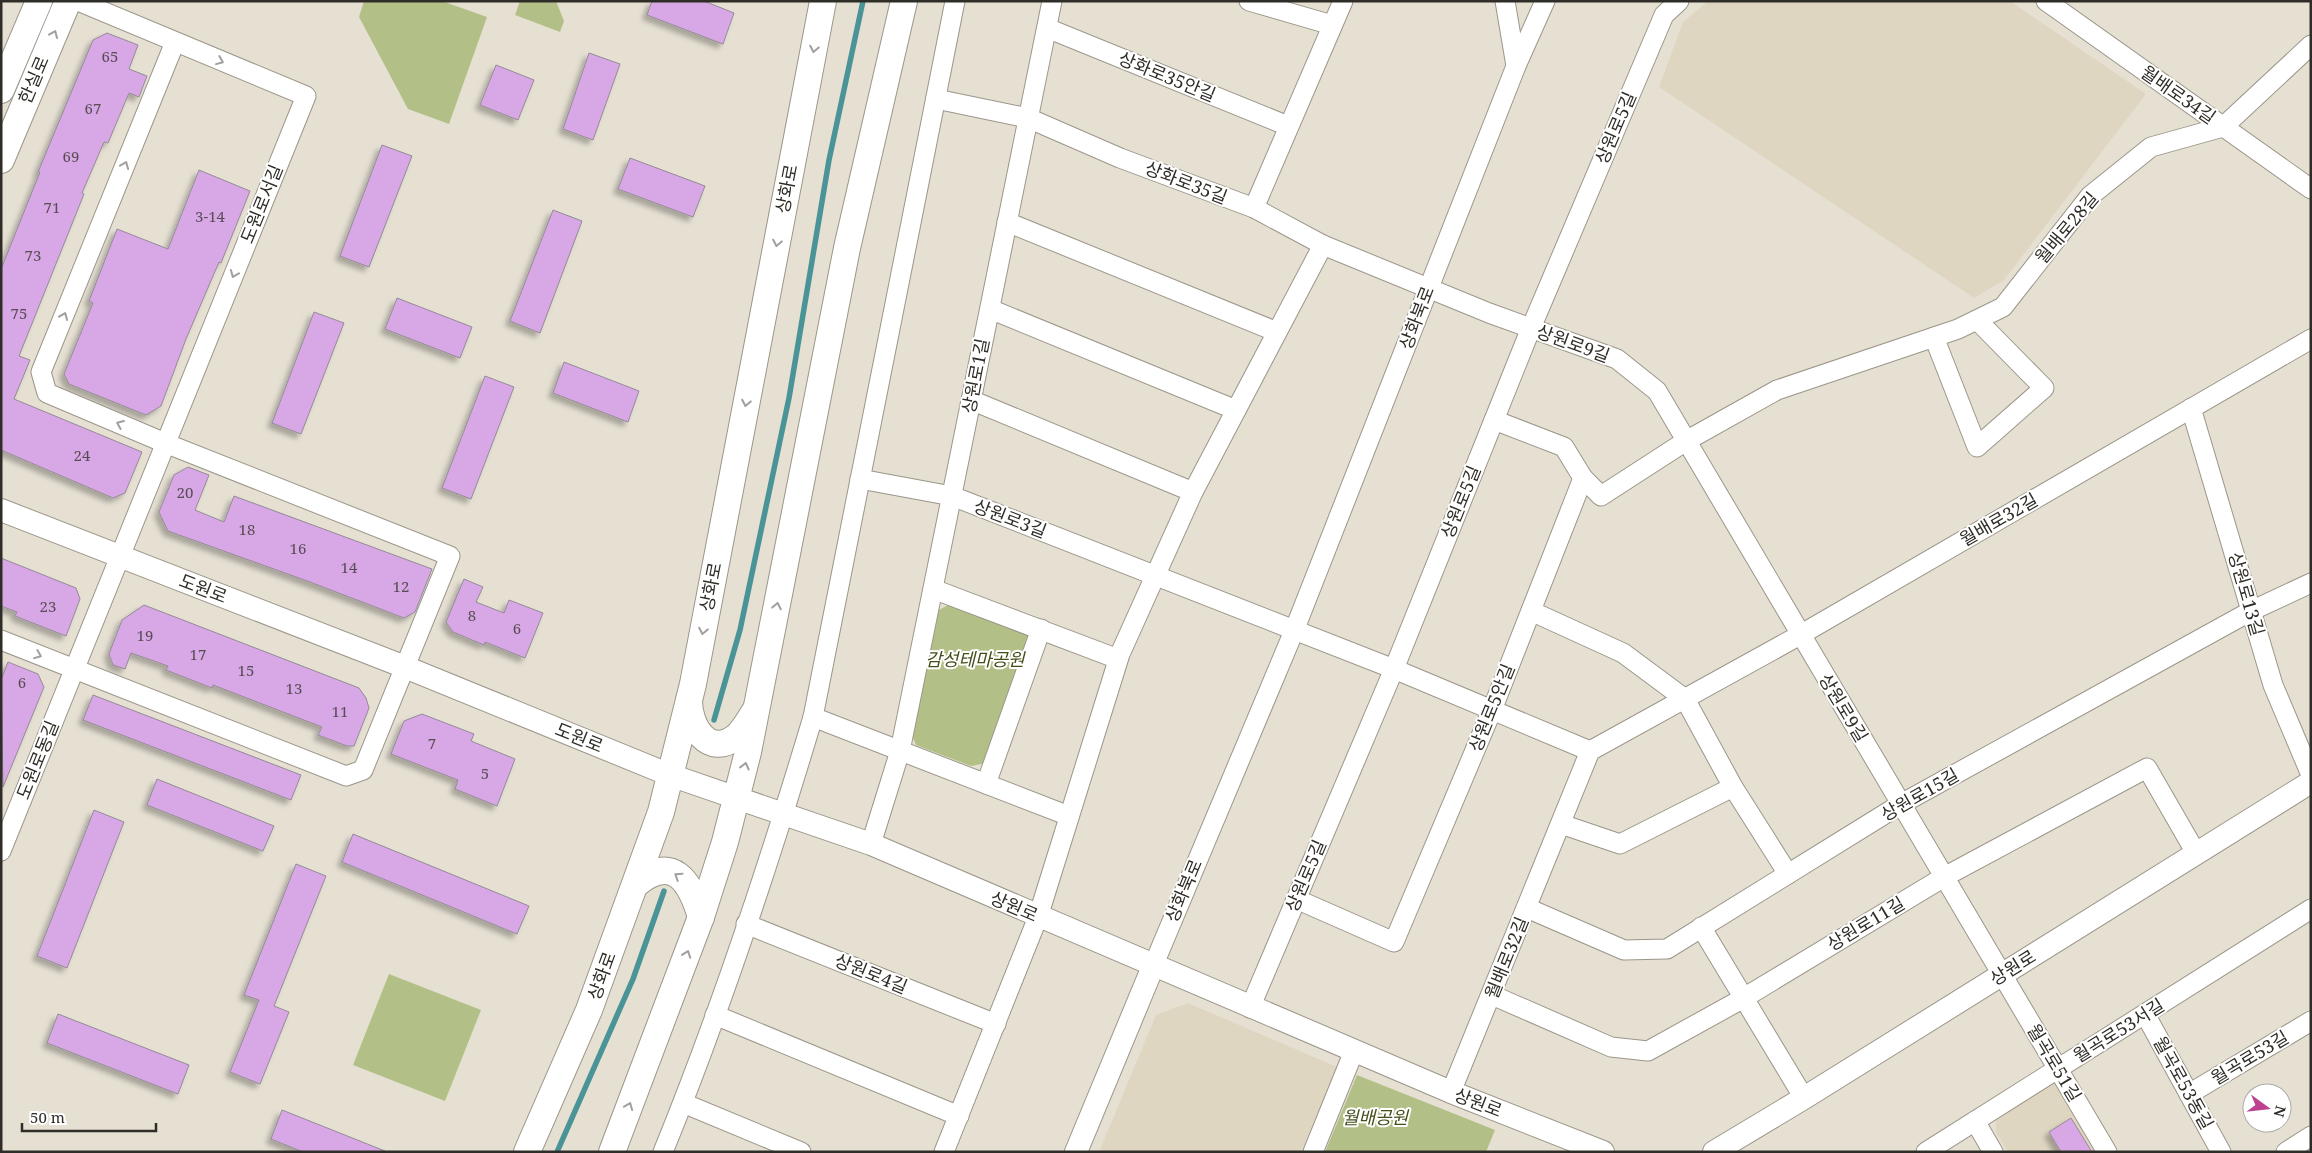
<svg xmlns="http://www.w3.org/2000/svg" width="2312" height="1153" font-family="'Noto Serif','Noto Sans KR',serif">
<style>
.built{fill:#dfd6c2}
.green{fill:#b2c088}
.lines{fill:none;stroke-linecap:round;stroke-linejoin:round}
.stream{stroke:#4a9498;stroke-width:5.5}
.building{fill:#d7a8e5;stroke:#938a95;filter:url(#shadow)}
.minor-casing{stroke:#9b9689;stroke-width:21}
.tertiary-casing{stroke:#9b9689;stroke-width:24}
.secondary-casing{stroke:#9b9689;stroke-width:28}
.minor{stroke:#fff;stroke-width:19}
.tertiary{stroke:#fff;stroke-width:22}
.secondary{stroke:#fff;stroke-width:26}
.oneway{stroke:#a1a09e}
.labels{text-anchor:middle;stroke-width:4;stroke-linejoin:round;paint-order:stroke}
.number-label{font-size:15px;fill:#594c56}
.street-label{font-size:18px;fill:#2f2d27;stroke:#fff}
.park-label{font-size:18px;font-style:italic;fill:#444f1a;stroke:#fff}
</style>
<defs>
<filter id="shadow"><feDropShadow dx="-4.5" dy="4.5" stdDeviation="2.5" flood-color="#0004"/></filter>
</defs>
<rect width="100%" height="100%" fill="#e6e0d3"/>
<!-- built -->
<g class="built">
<path d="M1708,1H2010L2146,94L2004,280L1974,298L1659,87L1683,22Z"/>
<path d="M1188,1003L1337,1067L1301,1152H1099L1156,1015Z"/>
<path d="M2054,1082L2098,1152H2008L1996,1132V1118Z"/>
</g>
<!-- green -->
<g class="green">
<path d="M364,1H442L487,17L449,124L408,109L359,17Z"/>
<path d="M520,1H556L564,21L560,32L515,15Z"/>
<path d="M954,602L1028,628L1032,640L987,763L971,766L916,745L911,733L939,610Z"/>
<path d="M389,974L481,1010L445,1101L353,1065Z"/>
<path d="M1357,1075L1495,1130L1486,1152H1325Z"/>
</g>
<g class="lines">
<!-- stream -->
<g class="stream">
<path d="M714,720L740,630L789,398L829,160L863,1"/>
<path d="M557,1152L633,979L664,891"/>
</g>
</g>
<!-- building -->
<g class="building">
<path d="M652,1H704L734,13L723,44L647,15Z"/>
<path d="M107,33L138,45L129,69L147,76L139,97L129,93L108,143L104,142L82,193L84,194L19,356L30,360L14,399L142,452L125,493L113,498L1,450V269L40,172H38L93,40Z"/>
<path d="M589,53L620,64L593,140L563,129Z"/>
<path d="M496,65L534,80L518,120L480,105Z"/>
<path d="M382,145L412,156L369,267L340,256Z"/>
<path d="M630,158L705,186L693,217L618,189Z"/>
<path d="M199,170L250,191L221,263L219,262L186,339L161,406L146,415L69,384L64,374L93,303L89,301L117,229L168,249Z"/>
<path d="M553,210L582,221L540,333L510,321Z"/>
<path d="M397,298L472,327L460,358L385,329Z"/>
<path d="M314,312L344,323L301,434L272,423Z"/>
<path d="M564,362L639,391L628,422L553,393Z"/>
<path d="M485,376L514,387L471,499L442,488Z"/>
<path d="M188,467L209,475L195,510L224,522L234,496L432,569L415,612L404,618L310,582L168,531L159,512L174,475Z"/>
<path d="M1,558L76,588L80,599L66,636L15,616L17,612L1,606Z"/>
<path d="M464,579L483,587L476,602L504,613L509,600L543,613L525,658L485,642L484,645L453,632L446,622Z"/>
<path d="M144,605L359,688L366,698L369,708L354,746H347L318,735L322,727L213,685L212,688L166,670L168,666L131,653L125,669L113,665L109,654L122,620Z"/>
<path d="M8,662L38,674L44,687L3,787L1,680Z"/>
<path d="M93,695L301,775L291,800L83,720Z"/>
<path d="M422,714L474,734L471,741L515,759L497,806L455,789L458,780L391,754L404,721Z"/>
<path d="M157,779L274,826L263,851L147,805Z"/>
<path d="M94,810L124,822L67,968L37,956Z"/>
<path d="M353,834L529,906L517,934L342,862Z"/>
<path d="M296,864L326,876L274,1006L289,1012L260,1084L230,1072L259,1000L244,995Z"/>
<path d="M58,1014L189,1065L178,1094L47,1043Z"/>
<path d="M282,1110L385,1151L384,1152H303L271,1139Z"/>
<path d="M2071,1118L2092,1152H2061L2049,1132Z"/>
</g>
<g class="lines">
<defs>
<g id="minor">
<path d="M1249,1L1332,25"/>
<path d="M2046,1L2311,189"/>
<path d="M1047,28L1288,126"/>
<path d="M1516,66L1545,1"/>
<path d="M936,99L1028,118L1120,158L1254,208L1323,245L1489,313L1617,359L1657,391L2107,1152"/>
<path d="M1254,208L1343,1"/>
<path d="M1007,222L1277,332"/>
<path d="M990,309L1236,410"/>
<path d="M1934,337L1977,447L2044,388L1977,320"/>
<path d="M971,400L1193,492"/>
<path d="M2191,408L2273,685L2311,775"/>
<path d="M1583,478L1601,496L1686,441L1777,390L1958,329L2003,307L2090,196L2151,147L2223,127L2311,45"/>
<path d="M860,479L952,496L1394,669L1590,751"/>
<path d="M933,589L1118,659"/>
<path d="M1531,611L1623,653L1685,699L1733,787L1788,874"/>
<path d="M1,640L346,776L363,770L450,556L165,443L47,393L41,372L175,42"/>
<path d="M813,717L1069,816"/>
<path d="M986,784L1041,629"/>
<path d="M1561,824L1620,844L1733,787"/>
<path d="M871,844L900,751L1052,1"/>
<path d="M1,851L306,96L78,1"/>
<path d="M1296,899L1394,942L1492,710L1583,478L1564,447L1494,420"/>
<path d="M1527,908L1624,950L1667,949L1901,804L2251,611L2311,583"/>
<path d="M746,924L996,1024"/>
<path d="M1701,927L1804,1098"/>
<path d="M1154,964L1294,631L1516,66L1505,1"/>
<path d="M1492,995L1611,1047L1648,1051L1742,999L1944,877L2147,768L2196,853"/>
<path d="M1250,1008L1394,669L1531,328L1664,15L1679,1"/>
<path d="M2145,1014L2221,1152"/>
<path d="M715,1015L959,1116"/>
<path d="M1451,1092L1590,751L1800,635L2311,339"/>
<path d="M2189,1094L2311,1021"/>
<path d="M683,1103L801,1152"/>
<path d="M1975,1121L1993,1152"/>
<path d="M663,1152C721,1010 769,864 813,717L955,1"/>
<path d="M944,1152L1038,917L1120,654L1193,492L1323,245"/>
<path d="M1313,1152L1354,1051"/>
<path d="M1926,1152L2311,909"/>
<path d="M2286,1152L2311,1136"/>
</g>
<g id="tertiary">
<path d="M1,510L405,667L670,775L871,844L1451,1092L1603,1152"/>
<path d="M1076,1152L1154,964"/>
<path d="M1714,1152L1804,1098L2311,782"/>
</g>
<g id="secondary">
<path d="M1,90L39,1"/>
<path d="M1,160L68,1"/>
<path d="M689,701C689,726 708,758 736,737C744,730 749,720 755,711"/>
<path d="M635,885C672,853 690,880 701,917"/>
<path d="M527,1152L589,1010L661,812L693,684L823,1"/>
<path d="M612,1152L701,917L725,842L748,752L847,248L904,1"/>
</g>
</defs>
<!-- minor casing -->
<use href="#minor" class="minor-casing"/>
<!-- tertiary casing -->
<use href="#tertiary" class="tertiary-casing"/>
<!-- secondary casing -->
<use href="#secondary" class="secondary-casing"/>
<!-- minor -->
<use href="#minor" class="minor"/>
<!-- tertiary -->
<use href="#tertiary" class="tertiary"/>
<!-- secondary -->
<use href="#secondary" class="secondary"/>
</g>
<!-- one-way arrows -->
<defs><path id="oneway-chevron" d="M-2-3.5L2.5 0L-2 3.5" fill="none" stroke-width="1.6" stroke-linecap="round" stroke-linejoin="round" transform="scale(1.25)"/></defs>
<g class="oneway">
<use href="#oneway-chevron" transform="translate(54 34) rotate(-67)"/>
<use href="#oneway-chevron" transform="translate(814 49) rotate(101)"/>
<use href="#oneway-chevron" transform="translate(220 61) rotate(22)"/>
<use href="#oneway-chevron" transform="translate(125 165) rotate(-68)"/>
<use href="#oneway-chevron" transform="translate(777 243) rotate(101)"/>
<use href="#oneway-chevron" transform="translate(234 274) rotate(112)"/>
<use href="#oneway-chevron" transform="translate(64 316) rotate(-68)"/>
<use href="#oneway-chevron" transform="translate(746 403) rotate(101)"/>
<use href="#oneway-chevron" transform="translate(120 424) rotate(-157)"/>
<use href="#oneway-chevron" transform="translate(777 606) rotate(-79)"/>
<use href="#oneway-chevron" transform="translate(703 631) rotate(101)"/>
<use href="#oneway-chevron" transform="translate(38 655) rotate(22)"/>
<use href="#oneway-chevron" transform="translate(745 766) rotate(-76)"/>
<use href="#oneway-chevron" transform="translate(678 876) rotate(-147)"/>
<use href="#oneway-chevron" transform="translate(687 954) rotate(-70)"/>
<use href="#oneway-chevron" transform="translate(629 1106) rotate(-68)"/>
</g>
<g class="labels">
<!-- number labels -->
<g class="number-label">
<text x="110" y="62">65</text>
<text x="93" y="114">67</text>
<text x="71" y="162">69</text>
<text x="52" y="213">71</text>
<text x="210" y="222">3-14</text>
<text x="33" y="261">73</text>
<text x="19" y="319">75</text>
<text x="82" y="461">24</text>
<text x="185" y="498">20</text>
<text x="247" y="535">18</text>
<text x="298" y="554">16</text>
<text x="349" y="573">14</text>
<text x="401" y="592">12</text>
<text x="48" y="612">23</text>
<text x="472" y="621">8</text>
<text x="517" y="634">6</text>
<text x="145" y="641">19</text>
<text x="198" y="660">17</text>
<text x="246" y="676">15</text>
<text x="22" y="688">6</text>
<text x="294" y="694">13</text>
<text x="340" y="717">11</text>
<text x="432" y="749">7</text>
<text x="485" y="779">5</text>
</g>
<!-- street labels -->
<g class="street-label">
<text transform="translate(1167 77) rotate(22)" y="6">상화로35안길</text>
<text transform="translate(34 80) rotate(-67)" y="6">한실로</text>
<text transform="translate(2178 95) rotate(35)" y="6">월배로34길</text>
<text transform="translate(1616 128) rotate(-67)" y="6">상원로5길</text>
<text transform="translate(1186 183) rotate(21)" y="6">상화로35길</text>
<text transform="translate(787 189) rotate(-79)" y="6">상화로</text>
<text transform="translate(262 204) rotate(-68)" y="6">도원로서길</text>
<text transform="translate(2067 228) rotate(-50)" y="6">월배로28길</text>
<text transform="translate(1417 318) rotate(-69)" y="6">상화북로</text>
<text transform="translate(1573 344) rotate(20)" y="6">상원로9길</text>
<text transform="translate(976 376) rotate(-79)" y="6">상원로1길</text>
<text transform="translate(1461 502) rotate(-68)" y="6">상원로5길</text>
<text transform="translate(1010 519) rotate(21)" y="6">상원로3길</text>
<text transform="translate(1999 520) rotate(-30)" y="6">월배로32길</text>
<text transform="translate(711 587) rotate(-79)" y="6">상화로</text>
<text transform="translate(203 589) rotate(21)" y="6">도원로</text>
<text transform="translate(2246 594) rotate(74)" y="6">상원로13길</text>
<text transform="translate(1492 708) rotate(-68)" y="6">상원로5안길</text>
<text transform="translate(1843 708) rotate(59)" y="6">상원로9길</text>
<text transform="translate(579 738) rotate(22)" y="6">도원로</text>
<text transform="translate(38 760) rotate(-68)" y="6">도원로동길</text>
<text transform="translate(1920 795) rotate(-30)" y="6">상원로15길</text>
<text transform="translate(1306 876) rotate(-67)" y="6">상원로5길</text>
<text transform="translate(1184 891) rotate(-67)" y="6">상화북로</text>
<text transform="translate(1014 907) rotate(23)" y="6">상원로</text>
<text transform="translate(1866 924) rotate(-31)" y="6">상원로11길</text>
<text transform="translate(1507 958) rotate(-68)" y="6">월배로32길</text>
<text transform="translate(2013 968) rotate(-32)" y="6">상원로</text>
<text transform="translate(871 974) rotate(22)" y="6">상원로4길</text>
<text transform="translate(602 976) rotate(-70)" y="6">상화로</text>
<text transform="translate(2119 1031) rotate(-32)" y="6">월곡로53서길</text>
<text transform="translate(2250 1058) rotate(-31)" y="6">월곡로53길</text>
<text transform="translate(2054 1063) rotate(59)" y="6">월곡로51길</text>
<text transform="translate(2183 1083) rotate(61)" y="6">월곡로53동길</text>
<text transform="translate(1478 1103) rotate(21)" y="6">상원로</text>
</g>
<!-- park labels -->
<g class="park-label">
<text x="975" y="666">감성테마공원</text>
<text x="1375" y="1124">월배공원</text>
</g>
</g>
<!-- border -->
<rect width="2312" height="1153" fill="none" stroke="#2f2d27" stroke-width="5"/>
<!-- north arrow -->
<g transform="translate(2267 1108) rotate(105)"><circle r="24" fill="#ffffff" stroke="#acaba9"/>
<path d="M0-4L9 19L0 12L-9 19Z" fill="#be4191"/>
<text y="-8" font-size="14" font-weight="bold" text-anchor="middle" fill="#2f2d27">N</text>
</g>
<!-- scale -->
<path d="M22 1123v8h134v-8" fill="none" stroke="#2f2d27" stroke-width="2.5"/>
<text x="30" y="1123" font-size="15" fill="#2f2d27" stroke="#ffffff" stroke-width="4" paint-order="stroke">50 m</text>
</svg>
